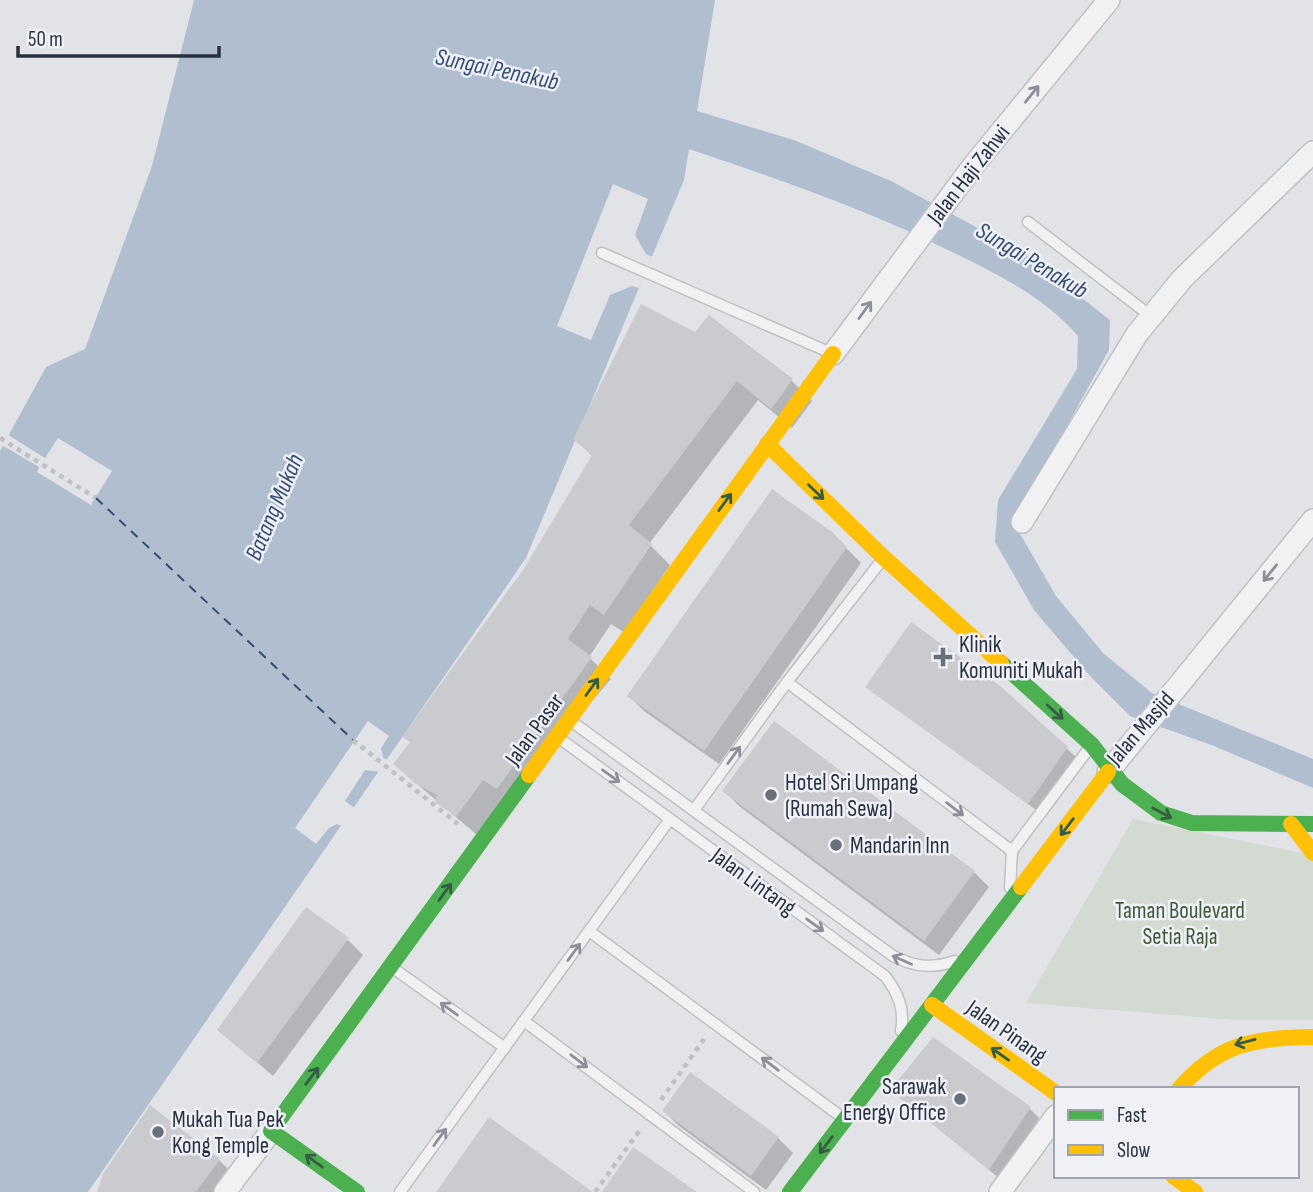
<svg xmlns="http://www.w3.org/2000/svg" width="1313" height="1192" font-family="'Sofia Sans Condensed',sans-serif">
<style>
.green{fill:#d2dad2}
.water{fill:#b1bed0}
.pier{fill:#e2e3e6}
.shadow{fill:#0003}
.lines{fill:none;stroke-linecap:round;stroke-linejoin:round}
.ferry{stroke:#354c71;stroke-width:2;stroke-dasharray:9 7;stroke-linecap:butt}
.building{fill:#cacbce}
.lane-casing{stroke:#c0c1c4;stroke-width:13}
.street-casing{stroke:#c0c1c4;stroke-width:24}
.path{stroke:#c0c1c7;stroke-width:4.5;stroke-dasharray:5 5;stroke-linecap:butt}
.lane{stroke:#f1f1f3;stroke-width:10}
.street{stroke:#f1f1f3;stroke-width:21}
.fast{stroke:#4caf50;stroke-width:16}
.slow{stroke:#ffc107;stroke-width:16}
.oneway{stroke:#8d9099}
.oneway2{stroke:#355c45}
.poi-dot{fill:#6a6f79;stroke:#eff1f6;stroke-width:2.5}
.labels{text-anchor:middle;stroke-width:5;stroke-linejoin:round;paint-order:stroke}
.street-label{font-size:23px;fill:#29303f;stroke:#eff1f6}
.poi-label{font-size:23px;fill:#29303f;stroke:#eff1f6;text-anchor:start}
.park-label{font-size:23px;fill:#3c5a37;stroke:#eff1f6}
.water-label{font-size:24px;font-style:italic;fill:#354c71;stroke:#eff1f6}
</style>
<rect width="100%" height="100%" fill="#e2e3e6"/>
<!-- green -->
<path class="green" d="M1133,819L1313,855V1020H1234L1026,1003Z"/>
<!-- water -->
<path class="water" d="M194,0H715L697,111L794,140L891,181L1024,253L1110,320L1109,350L1034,485L1019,532L1056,596L1104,654L1152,693L1313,759V788L1214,746L1130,716L1090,676L1034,610L995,542L998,500L1077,369L1078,336C1043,296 997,274 950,251C866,209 778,179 689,149L684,180L526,558L88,1192H0V451L46,367L85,349L152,166Z"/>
<!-- pier -->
<g class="pier">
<path d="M613,184L648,199L635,235L646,254L652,257L639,288L632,286L610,295L591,340L557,326Z"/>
<path d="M5,433L45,458L58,438L112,471L91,505L37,472L39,467L0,444Z"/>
<path d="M368,721L389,736L381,748L383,757L389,762L382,772L365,770L345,801L356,809L344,827L337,824L329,828L316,844L295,828Z"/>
</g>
<!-- shadow -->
<g class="shadow">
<path d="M709,318L792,381L812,401L792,428L758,400L649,544L670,565L625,633L611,624L589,657L611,679L477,835L416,783L411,743L404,736L524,571L593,457L575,439L696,334Z"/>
<path d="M831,533L861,563L719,764L644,711L629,696Z"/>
<path d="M998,686L1077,758L1039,812L867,687Z"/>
<path d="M774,723L974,872L989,887L939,955L739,806L724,790Z"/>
<path d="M348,940L363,955L273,1076L219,1030Z"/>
<path d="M892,1090L1029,1108L1039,1118L1000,1179Z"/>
<path d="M664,1111L778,1138L793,1153L766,1190L679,1126Z"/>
<path d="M219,1160L239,1180L230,1192H99Z"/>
</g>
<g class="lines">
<!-- ferry -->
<path class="ferry" d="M96,498L353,740"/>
</g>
<!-- building -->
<g class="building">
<path d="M641,304L695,332L709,315L793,379L771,409L737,381L629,525L652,544L604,615L590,605L568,639L592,657L497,789L483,780L456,817L435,802L437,795L416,784L393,764L410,742L402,737L523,570L592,455L573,439Z"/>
<path d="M772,489L832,532L847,547L704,751L627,696Z"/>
<path d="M911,622L999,685L1068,747L1028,804L865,687Z"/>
<path d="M774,721L975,871L924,941L722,791Z"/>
<path d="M306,907L349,938L257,1063L217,1030Z"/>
<path d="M933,1037L1031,1107L989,1170L890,1090Z"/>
<path d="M690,1072L779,1137L751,1176L662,1111Z"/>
<path d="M150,1105L220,1159L196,1192H97L103,1174Z"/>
<path d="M489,1117L593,1192H436Z"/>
<path d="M633,1147L697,1192H602Z"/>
</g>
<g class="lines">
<defs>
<g id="lane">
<path d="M1028,222L1152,317"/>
<path d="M602,253L831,353"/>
<path d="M787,682L882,560"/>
<path d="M571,721L893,956C915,967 932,969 955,961"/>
<path d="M559,738L885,976C898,993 905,1009 901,1031"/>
<path d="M694,810L787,682L1012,851L1010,888"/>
<path d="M1012,851L1090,747"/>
<path d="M589,931L843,1118"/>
<path d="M393,968L505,1048"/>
<path d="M524,1021L754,1192"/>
<path d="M400,1192L670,819"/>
</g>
<g id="street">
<path d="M833,354L973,166L1109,0"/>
<path d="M1022,522L1137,334L1182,279L1313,152"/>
<path d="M1108,772L1313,520"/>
<path d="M225,1192L271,1131"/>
<path d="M1000,1192L1056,1116"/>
</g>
</defs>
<!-- lane casing -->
<use href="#lane" class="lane-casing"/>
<!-- street casing -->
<use href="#street" class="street-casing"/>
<!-- path -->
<g class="path">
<path d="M0,438L96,498"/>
<path d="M353,740L458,824"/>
<path d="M661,1100L704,1039"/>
<path d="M595,1192L640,1130"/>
</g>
<!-- lane -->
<use href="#lane" class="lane"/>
<!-- street -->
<use href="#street" class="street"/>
<!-- fast -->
<g class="fast">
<path d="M1001,663L1092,745L1122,784L1161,813L1192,823L1313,824"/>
<path d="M357,1192L271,1131L529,775"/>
<path d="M790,1192L1021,887"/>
</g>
<!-- slow -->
<g class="slow">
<path d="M767,444L882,556L1001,663"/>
<path d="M529,775L833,354"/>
<path d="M1291,824L1313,853"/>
<path d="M1021,887L1108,772"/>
<path d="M932,1005L1056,1093"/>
<path d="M1179,1089C1219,1043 1254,1038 1313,1037"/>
<path d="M1173,1176L1195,1192"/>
</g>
</g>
<!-- one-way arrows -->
<defs><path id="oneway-shaft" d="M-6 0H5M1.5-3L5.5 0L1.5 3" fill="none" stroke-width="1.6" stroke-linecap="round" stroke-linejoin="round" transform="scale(1.75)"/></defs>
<g class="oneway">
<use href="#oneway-shaft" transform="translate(1032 94) rotate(-51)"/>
<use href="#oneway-shaft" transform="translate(865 310) rotate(-54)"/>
<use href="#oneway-shaft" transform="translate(1270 573) rotate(129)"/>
<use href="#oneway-shaft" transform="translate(734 755) rotate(-54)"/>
<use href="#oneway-shaft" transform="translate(611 776) rotate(36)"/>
<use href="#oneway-shaft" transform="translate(955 809) rotate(37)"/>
<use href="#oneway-shaft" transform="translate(815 925) rotate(36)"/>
<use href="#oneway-shaft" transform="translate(574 952) rotate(-54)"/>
<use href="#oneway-shaft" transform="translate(902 960) rotate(-156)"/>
<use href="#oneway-shaft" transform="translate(449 1009) rotate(-144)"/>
<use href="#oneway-shaft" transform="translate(579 1061) rotate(37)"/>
<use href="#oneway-shaft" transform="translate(770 1064) rotate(-143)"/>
<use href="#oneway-shaft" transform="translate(440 1137) rotate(-54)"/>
</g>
<g class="oneway2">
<use href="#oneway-shaft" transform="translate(816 492) rotate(44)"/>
<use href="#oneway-shaft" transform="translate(725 502) rotate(-54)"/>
<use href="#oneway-shaft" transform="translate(592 687) rotate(-54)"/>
<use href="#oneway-shaft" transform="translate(1055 712) rotate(42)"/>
<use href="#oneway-shaft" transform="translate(1162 813) rotate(28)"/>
<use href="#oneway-shaft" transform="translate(1067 827) rotate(127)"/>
<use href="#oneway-shaft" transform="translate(445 892) rotate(-54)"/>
<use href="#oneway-shaft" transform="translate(1245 1042) rotate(165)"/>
<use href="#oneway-shaft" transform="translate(1000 1054) rotate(-145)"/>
<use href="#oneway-shaft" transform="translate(312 1076) rotate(-53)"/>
<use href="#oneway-shaft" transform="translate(826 1145) rotate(127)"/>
<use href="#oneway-shaft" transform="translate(314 1161) rotate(-144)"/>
</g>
<!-- markers -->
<g class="poi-dot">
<path d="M939.5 646.5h7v7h7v7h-7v7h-7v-7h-7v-7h7z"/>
<circle cx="771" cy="795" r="7"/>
<circle cx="836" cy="845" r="7"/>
<circle cx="960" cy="1099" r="7"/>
<circle cx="158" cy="1132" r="7"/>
</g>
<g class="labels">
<!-- street labels -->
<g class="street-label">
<text transform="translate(968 174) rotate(-52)" y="8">Jalan Haji Zahwi</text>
<text transform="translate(1140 728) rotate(-49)" y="8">Jalan Masjid</text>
<text transform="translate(534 729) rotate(-54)" y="8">Jalan Pasar</text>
<text transform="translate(754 881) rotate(36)" y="8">Jalan Lintang</text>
<text transform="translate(1007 1031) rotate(35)" y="8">Jalan Pinang</text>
</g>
<!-- poi labels -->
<g class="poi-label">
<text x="959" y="652">Klinik<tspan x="959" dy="26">Komuniti Mukah</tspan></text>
<text x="785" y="790">Hotel Sri Umpang<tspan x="785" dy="26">(Rumah Sewa)</tspan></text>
<text x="850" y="853">Mandarin Inn</text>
<text x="946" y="1094" text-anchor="end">Sarawak<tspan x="946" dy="26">Energy Office</tspan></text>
<text x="172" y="1127">Mukah Tua Pek<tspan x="172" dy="26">Kong Temple</tspan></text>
</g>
<!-- park labels -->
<g class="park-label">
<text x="1180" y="918">Taman Boulevard<tspan x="1180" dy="26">Setia Raja</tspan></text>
</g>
<!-- water labels -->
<g class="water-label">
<text transform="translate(497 69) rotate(12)" y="8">Sungai Penakub</text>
<text transform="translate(1032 260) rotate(31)" y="8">Sungai Penakub</text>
<text transform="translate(274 507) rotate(-67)" y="8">Batang Mukah</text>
</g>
</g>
<!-- legend -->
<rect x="1054" y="1087" width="245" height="91" fill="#eff1f6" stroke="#a0a4ad" stroke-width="2"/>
<rect x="1068" y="1110" width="35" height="10" fill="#4caf50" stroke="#a0a4ad" stroke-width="2"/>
<text x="1117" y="1122" font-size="21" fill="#29303f">Fast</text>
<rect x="1068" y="1145" width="35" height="10" fill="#ffc107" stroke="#a0a4ad" stroke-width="2"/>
<text x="1117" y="1157" font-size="21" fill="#29303f">Slow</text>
<!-- scale -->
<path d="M18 46v10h201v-10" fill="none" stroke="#29303f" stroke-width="3.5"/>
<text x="28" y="46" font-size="21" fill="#29303f" stroke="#eff1f6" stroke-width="5" paint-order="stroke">50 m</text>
</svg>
